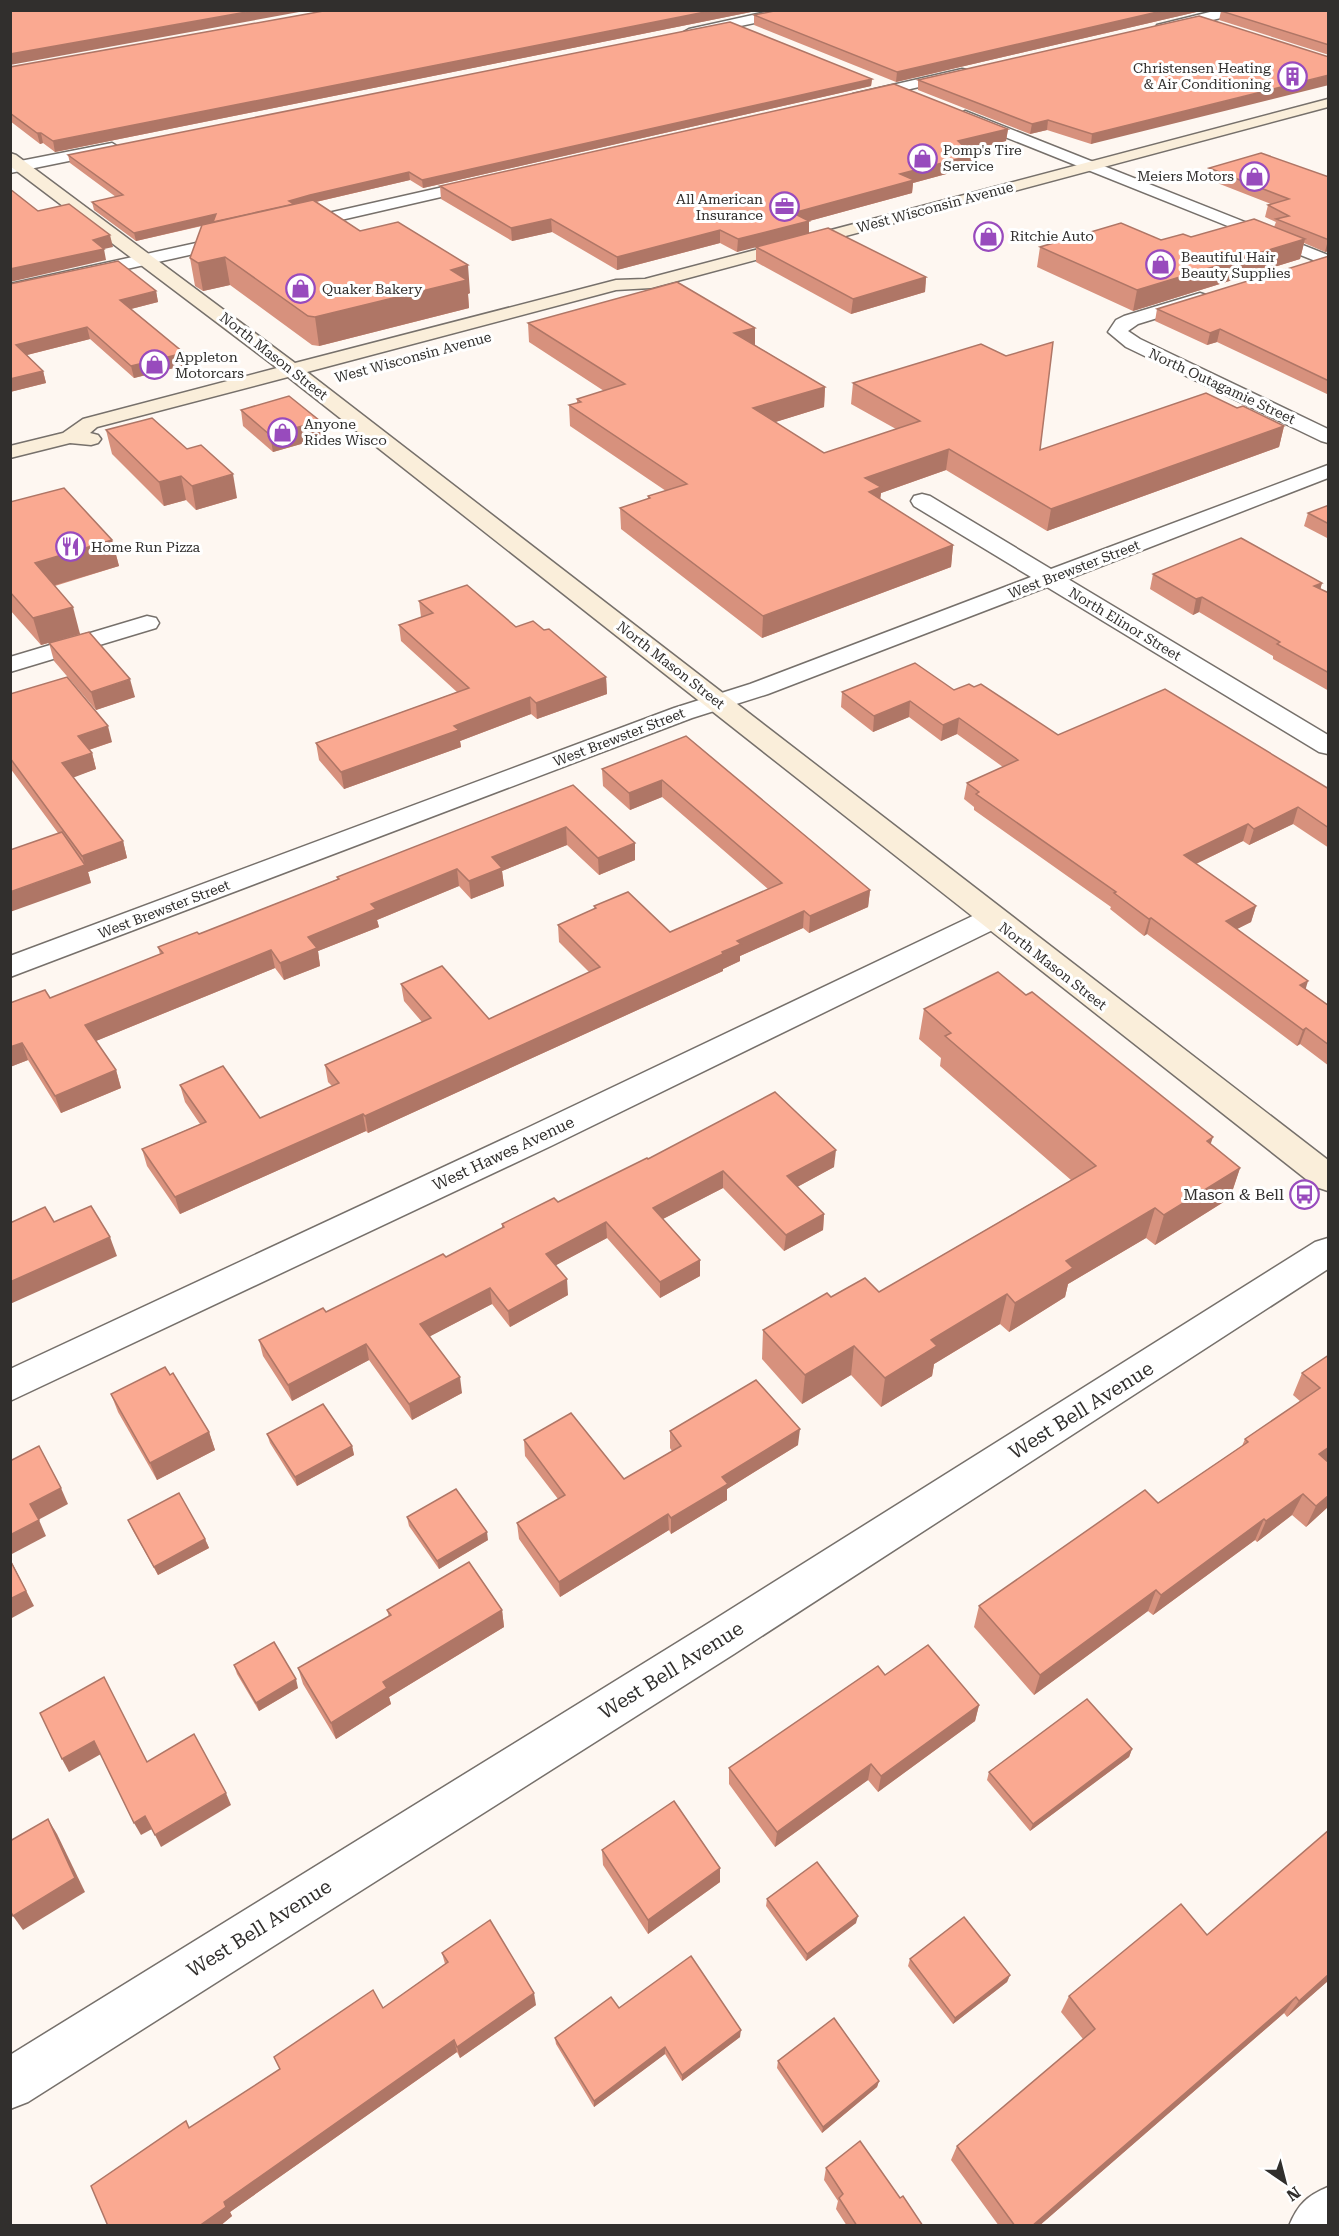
<svg xmlns="http://www.w3.org/2000/svg" width="1339" height="2236" font-family="'Roboto Serif',serif">
<style>
.lines{fill:none;stroke-linecap:round;stroke-linejoin:round}
.minor-casing{stroke:#76706b;stroke-width:3}
.secondary-casing{stroke:#76706b;stroke-width:3}
.minor{fill:#fff;fill-rule:evenodd}
.secondary{fill:#faeeda;fill-rule:evenodd}
.wall{fill:#d7917d}
.shaded-wall{fill:#af7666}
.building{fill:#faa991;stroke:#af7666;stroke-width:1.5}
.labels{text-anchor:middle;stroke-width:6;stroke-linejoin:round;paint-order:stroke}
.far-poi-label{font-size:14px;fill:#312f2d;stroke:#fff;text-anchor:start}
.far-street-label{font-size:14px;fill:#312f2d;stroke:#fff}
.street-label{font-size:16px;fill:#312f2d;stroke:#fff}
.poi-label{font-size:16px;fill:#312f2d;stroke:#fff;text-anchor:end}
.near-street-label{font-size:20px;fill:#312f2d;stroke:#fff}
</style>
<rect width="100%" height="100%" fill="#fef7f1"/>
<g class="lines">
<defs>
<g id="minor">
<path d="M776,10H803L797,14L689,37L682,33L689,29Z"/>
<path d="M1218,10H1243L1242,13L1162,32L1155,28L1157,25Z"/>
<path d="M962,69L967,70L969,73L967,76L858,101L851,97L853,94Z"/>
<path d="M965,111L1328,255V266L960,119L957,116Z"/>
<path d="M112,143L120,148L118,151L10,173V163Z"/>
<path d="M483,178L491,183L489,186L293,231L287,230L284,226L287,222L293,221Z"/>
<path d="M237,234L243,235L246,239L243,243L10,295V284Z"/>
<path d="M1200,293L1206,295L1209,299L1206,303L1138,324L1128,331L1140,339L1328,429V443L1321,441L1126,347L1108,332L1116,320L1124,316Z"/>
<path d="M1328,465V478L1068,579L1328,735V754L1319,752L1047,587L768,694L692,718L10,977V956L674,708L750,684L1031,577L914,506L911,501L914,496L922,494L930,496L1051,569Z"/>
<path d="M147,616L156,618L159,623L156,628L10,672V657Z"/>
<path d="M993,909L1003,911L1008,918L1003,925L551,1146L10,1401V1369L527,1128L983,911Z"/>
<path d="M1328,1238V1269L734,1654L28,2102L10,2109V2055L704,1626L1315,1242Z"/>
<path d="M1328,2187V2226H1289C1298,2204 1307,2196 1328,2187Z"/>
</g>
<path id="secondary" d="M1328,99V107L651,288L616,290L307,372L1328,1160V1191L1316,1187L288,377L97,427L90,433L98,435L101,439L98,443L91,445L70,443L10,458V446L63,433L83,419L277,368L10,166V153L16,155L295,363L616,280L645,279Z"/>
</defs>
<!-- minor casing -->
<use href="#minor" class="minor-casing"/>
<!-- secondary casing -->
<use href="#secondary" class="secondary-casing"/>
<!-- minor -->
<use href="#minor" class="minor"/>
<!-- secondary -->
<use href="#secondary" class="secondary"/>
</g>
<!-- wall -->
<g class="wall">
<path d="M329,10H761L55,152L43,143L40,144L10,121V67Z"/>
<path d="M1205,10L896,82L754,25V15Z"/>
<path d="M1329,10V55L1219,20L1221,11Z"/>
<path d="M1329,57L1091,144L1047,130L1030,134L918,90V80Z"/>
<path d="M872,79L871,86L423,188L410,180L316,202L360,231L470,293L468,294L469,308L319,346L312,345L230,285L203,291L195,286L190,258L202,226L136,241L94,210L92,202L116,197L70,163L68,155Z"/>
<path d="M1008,129L1006,141L968,150L973,155L972,167L913,183L912,193L809,221L737,252L720,243L617,270L552,232L512,241L441,199L440,186Z"/>
<path d="M1209,168L1329,177V251L1325,252L1304,243L1300,259L1133,311L1037,267L1040,247L1161,240L1274,227L1276,222L1265,217L1268,205L1271,204L1207,179Z"/>
<path d="M756,247L926,277L925,292L851,314L756,262Z"/>
<path d="M1329,256V395L1217,342L1207,345L1155,321L1157,309Z"/>
<path d="M10,284L156,291L158,302L131,309L184,353L186,365L134,378L90,339L27,355L43,371L46,383L10,392Z"/>
<path d="M528,323L755,345L825,387L824,407L775,422L824,453L896,429L851,404L853,383L1040,450L1237,408L1284,426L1279,447L1047,531L946,470L881,493L880,499L953,545L951,567L762,638L621,529L620,508L648,499V496L666,491L570,426L569,405L577,403V399L604,391L529,342Z"/>
<path d="M241,410L322,438L273,452L243,426Z"/>
<path d="M106,430L237,498L196,510L186,500L164,506L112,454Z"/>
<path d="M10,502L112,540L119,566L55,586L80,634L41,645L10,610Z"/>
<path d="M1329,505V539L1304,526L1308,513Z"/>
<path d="M1153,574L1322,583L1320,589L1329,593V691L1273,659V656L1199,612L1193,615L1150,589Z"/>
<path d="M419,601L516,627L606,677L607,694L537,719L531,714L460,741L461,747L344,789L319,760L316,743L457,692L401,641L399,625L421,617Z"/>
<path d="M49,643L135,697L96,710L54,661Z"/>
<path d="M954,690L1058,735L1329,789V848L1293,824L1249,845L1243,841L1196,864L1256,906L1251,922L1237,929L1306,989L1329,1006V1066L1300,1044L1297,1046L1147,934L1144,936L1110,909L1111,907L974,810V807L964,799L967,783L1003,767L957,734L941,741L909,717L873,732L841,707L842,692Z"/>
<path d="M10,694L112,742L89,750L92,753L96,769L73,777L123,841L127,858L88,872L91,883L58,833L10,768Z"/>
<path d="M686,736L870,890L868,907L809,933L803,928L740,956V961L723,969V971L368,1133L366,1131L180,1214L147,1166L142,1149L200,1124L185,1102L180,1085L260,1118L332,1086L328,1082L325,1065L422,1022L404,1001L401,984L489,1019L589,972L559,942L558,925L595,909L594,906L670,932L768,889L662,797L630,810L603,786L602,769Z"/>
<path d="M573,785L635,843V860L599,875L567,845L502,871L504,886L471,899L459,886L377,920L379,927L318,951L320,966L284,980L275,968L96,1041L116,1070L121,1088L61,1113L28,1060L10,1067V1003L50,998L160,954L158,947L199,934L338,879L337,877Z"/>
<path d="M924,1009L1211,1144L1240,1168L1230,1198L1155,1245L1146,1238L1068,1284L1065,1297L1009,1332L1000,1324L934,1364L932,1376L881,1407L851,1375L802,1404L762,1359L763,1330L831,1297L879,1292L1071,1180L940,1066L941,1058L919,1039Z"/>
<path d="M648,1159L834,1167L797,1187L824,1214L823,1230L784,1251L723,1188L663,1219L700,1260V1276L660,1298L607,1238L556,1265L568,1295L510,1327L492,1304L430,1336L462,1393L412,1420L369,1360L292,1401L263,1356L259,1340L326,1312L446,1257L502,1228V1224L558,1202Z"/>
<path d="M1329,1355V1461L1327,1462L1329,1463V1506L1306,1527L1292,1515L1257,1542L1255,1540L1153,1615L1148,1611L1034,1695L974,1627L979,1606L1158,1503L1242,1446L1245,1439L1301,1402L1293,1395L1302,1373Z"/>
<path d="M111,1394L209,1432L215,1450L157,1480L118,1412Z"/>
<path d="M670,1431L798,1445L727,1489V1500L671,1534L669,1530L560,1597L519,1539L517,1523L558,1499L525,1456L524,1440L624,1479L672,1451L670,1448Z"/>
<path d="M267,1434L352,1446L354,1455L297,1486L270,1443Z"/>
<path d="M407,1517L488,1540L439,1569L409,1526Z"/>
<path d="M128,1520L205,1539L209,1548L158,1575L132,1529Z"/>
<path d="M387,1610H502L504,1627L389,1697L391,1704L336,1739L303,1684L298,1668L389,1617Z"/>
<path d="M234,1665L298,1688L259,1711L237,1674Z"/>
<path d="M885,1675L979,1705L975,1721L878,1792L868,1780L775,1847L729,1784V1768Z"/>
<path d="M1132,1749L1129,1757L1030,1831L987,1780L989,1772Z"/>
<path d="M1329,1830V1980L1287,2017L1284,2013L1039,2226H999L951,2160L957,2146L1083,2039L1061,2012L1069,1996L1207,1935Z"/>
<path d="M602,1850L720,1882L648,1934L603,1865Z"/>
<path d="M767,1899L856,1923L806,1961L766,1906Z"/>
<path d="M442,1953L536,2005L460,2058L457,2052L230,2212L232,2216L220,2226H108L191,2127L383,2008L445,1964Z"/>
<path d="M910,1959L1010,1975L1007,1982L953,2024L908,1966Z"/>
<path d="M619,2008L740,2037L682,2081L665,2054L594,2107L556,2044L555,2038Z"/>
<path d="M778,2061L879,2081L877,2087L822,2133L777,2068Z"/>
<path d="M826,2168L900,2198L923,2226H847L836,2209L838,2201L824,2180Z"/>
</g>
<!-- shaded-wall -->
<g class="shaded-wall">
<path d="M257,10H310L10,65V54Z"/>
<path d="M715,10H761L55,152L53,141Z"/>
<path d="M1166,10H1205L896,82L897,72Z"/>
<path d="M1329,75V85L1091,144L1092,134Z"/>
<path d="M872,79L871,86L423,188L422,180Z"/>
<path d="M1048,120L1047,130L1030,134L1032,124Z"/>
<path d="M1008,129L1006,141L957,153L958,141Z"/>
<path d="M37,133H41L43,143L40,144Z"/>
<path d="M973,155L972,167L913,183L912,193L802,223L809,221V234L737,252L738,239L793,213L900,174Z"/>
<path d="M409,172L410,180L311,203L290,209L289,201L310,195Z"/>
<path d="M216,214L217,222L136,241L134,233Z"/>
<path d="M551,219L552,232L512,241L511,228Z"/>
<path d="M720,230V243L617,270V257Z"/>
<path d="M110,235L113,247L104,249L106,260L10,282V269L93,240Z"/>
<path d="M1305,239L1300,259L1133,311L1137,290Z"/>
<path d="M1328,240L1329,251L1325,252Z"/>
<path d="M225,257L230,285L203,291L198,263Z"/>
<path d="M468,265L470,293L468,294L469,308L319,346L315,317L451,270Z"/>
<path d="M926,277L925,292L851,314L853,299Z"/>
<path d="M156,291L158,302L123,311L120,300Z"/>
<path d="M87,327L90,339L19,357L16,345Z"/>
<path d="M755,328V347L734,333Z"/>
<path d="M1220,329L1217,342L1207,345L1210,333Z"/>
<path d="M184,353L186,365L134,378L131,366Z"/>
<path d="M43,371L46,383L10,392V379Z"/>
<path d="M825,387L824,407L753,429V408Z"/>
<path d="M320,421L322,438L273,452L270,435Z"/>
<path d="M1284,426L1279,447L1047,531L1051,509Z"/>
<path d="M949,449L946,470L881,493L879,509L867,513L865,478Z"/>
<path d="M233,474L237,498L196,510L192,486Z"/>
<path d="M181,476L186,500L164,506L159,482Z"/>
<path d="M112,540L119,566L42,589L35,563Z"/>
<path d="M953,545L951,567L762,638L763,616Z"/>
<path d="M1322,583L1318,598L1314,586Z"/>
<path d="M1202,597L1199,612L1193,615L1196,599Z"/>
<path d="M73,607L80,634L41,645L33,618Z"/>
<path d="M606,677L607,694L537,719L536,703Z"/>
<path d="M130,679L135,697L96,710L91,692Z"/>
<path d="M530,697L531,714L460,741L461,747L344,789L341,772L454,726Z"/>
<path d="M910,701L909,717L873,732L874,716Z"/>
<path d="M959,718L957,734L941,741L943,725Z"/>
<path d="M108,726L112,742L82,752L78,736Z"/>
<path d="M92,753L96,769L67,780L62,763Z"/>
<path d="M662,780V797L630,810L629,793Z"/>
<path d="M1298,807L1293,824L1249,845L1254,829Z"/>
<path d="M1248,824L1243,841L1179,872L1184,855Z"/>
<path d="M566,827L567,845L502,871L504,886L471,899L469,881L492,857Z"/>
<path d="M123,841L127,858L88,872L91,883L10,912V892L85,865L82,856Z"/>
<path d="M635,843V860L599,875L598,858Z"/>
<path d="M457,869L459,886L377,920L379,927L318,951L320,966L284,980L280,963L308,937L371,904Z"/>
<path d="M870,890L868,907L809,933L810,916Z"/>
<path d="M1256,906L1251,922L1221,937L1226,921Z"/>
<path d="M804,911L803,928L740,956V961L723,969V971L368,1133L365,1116L722,952L737,941Z"/>
<path d="M1151,918L1147,934L1144,936L1149,919Z"/>
<path d="M271,950L275,968L91,1043L85,1025Z"/>
<path d="M1308,981L1303,998L1300,985Z"/>
<path d="M1306,1028L1300,1044L1297,1046L1303,1030Z"/>
<path d="M22,1043L28,1060L10,1067V1047Z"/>
<path d="M116,1070L121,1088L61,1113L55,1096Z"/>
<path d="M363,1114L366,1131L180,1214L175,1197Z"/>
<path d="M1213,1137L1203,1167L1207,1141Z"/>
<path d="M836,1150L834,1167L786,1193L787,1176Z"/>
<path d="M1240,1168L1230,1198L1155,1245L1164,1215Z"/>
<path d="M723,1171V1188L653,1224V1208Z"/>
<path d="M1155,1208L1146,1238L1068,1284L1065,1297L1009,1332L1015,1303L1066,1261Z"/>
<path d="M824,1214L823,1230L784,1251L786,1235Z"/>
<path d="M606,1222L607,1238L547,1270L546,1254Z"/>
<path d="M110,1237L117,1256L10,1304V1282Z"/>
<path d="M700,1260V1276L660,1298V1282Z"/>
<path d="M567,1279L568,1295L510,1327L508,1311Z"/>
<path d="M490,1288L492,1304L423,1340L420,1324Z"/>
<path d="M1007,1294L1000,1324L934,1364L932,1376L881,1407L885,1378L931,1340Z"/>
<path d="M366,1344L369,1360L292,1401L288,1385Z"/>
<path d="M854,1346L851,1375L802,1404L805,1375Z"/>
<path d="M460,1377L462,1393L412,1420L409,1404Z"/>
<path d="M800,1429L798,1445L727,1489V1500L671,1534V1518L722,1477Z"/>
<path d="M209,1432L215,1450L157,1480L150,1463Z"/>
<path d="M352,1446L354,1455L297,1486L295,1477Z"/>
<path d="M1329,1447V1461L1308,1475L1319,1454Z"/>
<path d="M61,1488L68,1504L38,1520L30,1504Z"/>
<path d="M1303,1494L1292,1515L1257,1542L1266,1521Z"/>
<path d="M1329,1495V1506L1306,1527L1316,1506Z"/>
<path d="M668,1514L669,1530L560,1597L559,1582Z"/>
<path d="M1264,1519L1255,1540L1153,1615L1161,1595Z"/>
<path d="M39,1520L46,1536L10,1555V1535Z"/>
<path d="M487,1532L488,1540L439,1569L437,1561Z"/>
<path d="M205,1539L209,1548L158,1575L154,1567Z"/>
<path d="M10,1559L34,1606L10,1619Z"/>
<path d="M1156,1590L1148,1611L1034,1695L1040,1675Z"/>
<path d="M502,1610L504,1627L389,1697L391,1704L336,1739L331,1723L383,1682Z"/>
<path d="M296,1679L298,1688L259,1711L256,1703Z"/>
<path d="M979,1705L975,1721L878,1792L881,1776Z"/>
<path d="M94,1741L101,1754L69,1772L62,1759Z"/>
<path d="M1132,1749L1129,1757L1030,1831L1033,1824Z"/>
<path d="M871,1764L868,1780L775,1847L777,1832Z"/>
<path d="M226,1793L231,1805L161,1847L155,1835Z"/>
<path d="M145,1816L152,1829L141,1835L134,1823Z"/>
<path d="M48,1819L57,1834L85,1892L23,1930L13,1916Z"/>
<path d="M720,1868V1882L648,1934V1920Z"/>
<path d="M858,1916L856,1923L806,1961L807,1954Z"/>
<path d="M1329,1974V1980L1287,2017L1299,2001Z"/>
<path d="M1010,1975L1007,1982L953,2024L955,2018Z"/>
<path d="M534,1993L536,2005L460,2058L457,2047Z"/>
<path d="M1296,1997L1284,2013L1039,2226H1032Z"/>
<path d="M741,2030L740,2037L682,2081V2075Z"/>
<path d="M454,2040L457,2052L230,2212L232,2216L220,2226H199L224,2202Z"/>
<path d="M665,2047V2054L594,2107V2101Z"/>
<path d="M879,2081L877,2087L822,2133L823,2127Z"/>
</g>
<!-- building -->
<g class="building">
<path d="M10,10H257L10,54Z"/>
<path d="M329,10H715L53,141L41,133H37L10,113V67Z"/>
<path d="M779,10H1166L897,72L754,15Z"/>
<path d="M1329,10V45L1221,11L1222,10Z"/>
<path d="M1199,16L1329,57V75L1092,134L1048,120L1032,124L918,80Z"/>
<path d="M730,22L872,79L422,180L409,172L310,195L289,201L294,204L213,222L216,214L134,233L92,202L123,195L68,155Z"/>
<path d="M894,84L1008,129L958,141L973,155L900,174L914,180L793,213L809,221L738,239L720,230L617,257L551,219L511,228L440,186Z"/>
<path d="M1261,153L1329,177V240L1276,219L1289,216L1268,205L1289,199L1209,168Z"/>
<path d="M10,189L38,211L69,204L110,235L93,240L104,249L10,269Z"/>
<path d="M313,200L360,231L398,222L468,265L451,270L467,280L315,317L308,316L225,257L198,263L190,258L202,225Z"/>
<path d="M1254,219L1305,239L1137,290L1040,247L1121,223L1161,240L1183,234L1191,237Z"/>
<path d="M828,228L926,277L853,299L756,247Z"/>
<path d="M1329,256V381L1220,329L1210,333L1157,309Z"/>
<path d="M118,261L156,291L120,300L184,353L131,366L87,327L16,345L43,371L10,379V284Z"/>
<path d="M677,282L755,328L734,333L825,387L753,408L824,453L920,421L853,383L981,344L1006,356L1053,342L1040,450L1206,393L1237,408L1243,406L1284,426L1051,509L949,449L865,478L881,487L869,492L953,545L763,616L620,508L650,498L648,496L687,484L569,405L581,402L577,399L625,384L528,323Z"/>
<path d="M289,396L320,421L270,435L241,410Z"/>
<path d="M152,418L187,449L201,445L233,474L192,486L181,476L159,482L106,430Z"/>
<path d="M64,488L112,540L35,563L73,607L33,618L10,592V502Z"/>
<path d="M1329,505V524L1308,513Z"/>
<path d="M1241,538L1322,583L1314,586L1329,593V673L1277,644L1280,642L1202,597L1196,599L1153,574Z"/>
<path d="M467,585L516,627L533,621L544,630L549,629L606,677L536,703L530,697L454,726L459,730L341,772L316,743L469,688L399,625L433,613L419,601Z"/>
<path d="M89,632L130,679L91,692L49,643Z"/>
<path d="M915,663L954,690L969,684L974,687L981,684L1058,735L1165,689L1329,789V828L1298,807L1254,829L1248,824L1184,855L1256,906L1226,921L1308,981L1300,985L1329,1006V1045L1306,1028L1303,1030L1151,918L1149,919L1114,893L1116,892L976,794L979,792L967,783L1018,760L959,718L943,725L910,701L874,716L842,692Z"/>
<path d="M67,677L108,726L78,736L92,753L62,763L123,841L82,856L10,758V694Z"/>
<path d="M686,736L870,890L810,916L804,911L737,941L741,944L722,952L723,954L365,1116L363,1114L175,1197L142,1149L206,1122L180,1085L223,1066L260,1118L339,1083L325,1065L431,1018L401,984L442,966L489,1019L600,967L558,925L596,908L594,906L628,892L670,932L782,883L662,780L629,793L602,769Z"/>
<path d="M573,785L635,843L598,858L566,827L492,857L502,868L469,881L457,869L371,904L376,909L308,937L317,948L280,963L271,950L85,1025L116,1070L55,1096L22,1043L10,1047V1003L45,990L50,998L163,953L158,947L197,932L199,934L339,879L337,877Z"/>
<path d="M62,832L85,865L10,892V850Z"/>
<path d="M998,972L1026,995L1032,992L1213,1137L1207,1141L1240,1168L1164,1215L1155,1208L1066,1261L1073,1268L1015,1303L1007,1294L931,1340L937,1346L885,1378L854,1346L805,1375L763,1330L827,1293L831,1297L865,1278L879,1292L1096,1166L945,1036L951,1033L924,1009Z"/>
<path d="M775,1092L836,1150L787,1176L824,1214L786,1235L723,1171L653,1208L700,1260L660,1282L606,1222L546,1254L567,1279L508,1311L490,1288L420,1324L460,1377L409,1404L366,1344L288,1385L259,1340L323,1308L326,1312L443,1254L446,1257L504,1227L502,1224L554,1198L558,1202L647,1158L648,1159Z"/>
<path d="M91,1206L110,1237L10,1282V1223L45,1207L54,1222Z"/>
<path d="M1329,1355V1447L1319,1454L1329,1463V1495L1316,1506L1303,1494L1266,1521L1264,1519L1161,1595L1156,1590L1040,1675L979,1606L1145,1490L1158,1503L1248,1442L1245,1439L1320,1388L1302,1373Z"/>
<path d="M165,1367L170,1375L173,1373L209,1432L150,1463L111,1394Z"/>
<path d="M756,1380L800,1429L722,1477L728,1484L671,1518L668,1514L559,1582L517,1523L565,1495L524,1440L571,1413L624,1479L681,1446L670,1431Z"/>
<path d="M323,1404L352,1446L295,1477L267,1434Z"/>
<path d="M39,1446L61,1488L30,1504L39,1520L10,1535V1461Z"/>
<path d="M456,1489L487,1532L437,1561L407,1517Z"/>
<path d="M179,1493L205,1539L154,1567L128,1520Z"/>
<path d="M10,1560L26,1591L10,1599Z"/>
<path d="M469,1562L502,1610L383,1682L387,1688L331,1723L298,1668L391,1615L387,1610Z"/>
<path d="M274,1642L296,1679L256,1703L234,1665Z"/>
<path d="M928,1645L979,1705L881,1776L871,1764L777,1832L729,1768L878,1666L885,1675Z"/>
<path d="M104,1677L147,1762L194,1734L226,1793L155,1835L145,1816L134,1823L94,1741L62,1759L40,1713Z"/>
<path d="M1087,1699L1132,1749L1033,1824L989,1772Z"/>
<path d="M674,1801L720,1868L648,1920L602,1850Z"/>
<path d="M48,1819L75,1878L13,1916L10,1910V1841Z"/>
<path d="M1329,1830V1974L1299,2001L1296,1997L1032,2226H1015L957,2146L1095,2029L1069,1996L1181,1904L1207,1935Z"/>
<path d="M817,1862L858,1916L807,1954L767,1899Z"/>
<path d="M964,1917L1010,1975L955,2018L910,1959Z"/>
<path d="M490,1920L534,1993L457,2047L454,2040L224,2202L226,2207L199,2226H108L91,2186L186,2121L189,2128L280,2069L274,2057L373,1990L383,2008L448,1962L442,1953Z"/>
<path d="M691,1956L741,2030L682,2075L665,2047L594,2101L555,2038L611,1997L619,2008Z"/>
<path d="M834,2018L879,2081L823,2127L778,2061Z"/>
<path d="M860,2141L900,2198L903,2196L923,2226H857L839,2198L843,2194L826,2168Z"/>
</g>
<!-- icons -->
<defs>
<symbol id="building-ring" viewBox="-11 -11 22 22"><circle r="9.5" fill="#fff" stroke="#984bbd" stroke-width="1.5"/><path d="M-4-6H4V6H1V3H-1V6H-4ZM-2.5-4.3h1.7v1.8h-1.7ZM.8-4.3h1.7v1.8H.8ZM-2.5-1h1.7V.8h-1.7ZM.8-1h1.7V.8H.8Z" fill="#984bbd"/></symbol>
<symbol id="shop-ring" viewBox="-11 -11 22 22"><circle r="9.5" fill="#fff" stroke="#984bbd" stroke-width="1.5"/><path d="M-5-2.5h2.3a2.7 3.5 0 0 1 5.4 0H5L5.5 6h-11ZM-1.5-2.5h3a1.5 2.3 0 0 0-3 0Z" fill="#984bbd"/></symbol>
<symbol id="office-ring" viewBox="-11 -11 22 22"><circle r="9.5" fill="#fff" stroke="#984bbd" stroke-width="1.5"/><path d="M-6-3h4V-5.5h4V-3h4V5H-6ZM-1-4.5V-3h2v-1.5ZM-6 0V1H6V0Z" fill="#984bbd"/></symbol>
<symbol id="restaurant-ring" viewBox="-11 -11 22 22"><circle r="9.5" fill="#fff" stroke="#984bbd" stroke-width="1.5"/><path d="M-5-6h1v4h1v-4h1v4h1v-4h1v5L-1.5 .5V6h-2V.5L-5-1ZM5-6V6H3V1.5H1.5Q1.5-4 5-6Z" fill="#984bbd"/></symbol>
<symbol id="bus-ring" viewBox="-11 -11 22 22"><circle r="9.5" fill="#fff" stroke="#984bbd" stroke-width="1.5"/><path d="M-5-6H5V4H4V6H2V4H-2V6H-4V4H-5ZM-3.5-4V0h7V-4ZM-3.5 1.2v1.5H-2V1.2ZM2 1.2v1.5H3.5V1.2Z" fill="#984bbd"/></symbol>
</defs>
<g fill-rule="evenodd">
<use href="#building-ring" x="1276" y="60" width="33" height="33"/>
<use href="#shop-ring" x="906" y="142" width="33" height="33"/>
<use href="#shop-ring" x="1238" y="160" width="33" height="33"/>
<use href="#office-ring" x="768" y="190" width="33" height="33"/>
<use href="#shop-ring" x="972" y="220" width="33" height="33"/>
<use href="#shop-ring" x="1144" y="248" width="33" height="33"/>
<use href="#shop-ring" x="284" y="272" width="33" height="33"/>
<use href="#shop-ring" x="138" y="348" width="33" height="33"/>
<use href="#shop-ring" x="266" y="416" width="33" height="33"/>
<use href="#restaurant-ring" x="54" y="530" width="33" height="33"/>
<use href="#bus-ring" x="1288" y="1178" width="33" height="33"/>
</g>
<g class="labels">
<!-- far-poi labels -->
<g class="far-poi-label">
<text x="1271" y="73" text-anchor="end">Christensen Heating<tspan x="1271" dy="16">&amp; Air Conditioning</tspan></text>
<text x="943" y="155">Pomp's Tire<tspan x="943" dy="16">Service</tspan></text>
<text x="1234" y="181" text-anchor="end">Meiers Motors</text>
<text x="763" y="204" text-anchor="end">All American<tspan x="763" dy="16">Insurance</tspan></text>
<text x="1010" y="241">Ritchie Auto</text>
<text x="1181" y="262">Beautiful Hair<tspan x="1181" dy="16">Beauty Supplies</tspan></text>
<text x="322" y="294">Quaker Bakery</text>
<text x="175" y="362">Appleton<tspan x="175" dy="16">Motorcars</tspan></text>
<text x="304" y="429">Anyone<tspan x="304" dy="16">Rides Wisco</tspan></text>
<text x="91" y="552">Home Run Pizza</text>
</g>
<!-- far-street labels -->
<g class="far-street-label">
<text transform="translate(935 207) rotate(-15)" y="5">West Wisconsin Avenue</text>
<text transform="translate(274 356) rotate(38)" y="5">North Mason Street</text>
<text transform="translate(413 357) rotate(-15)" y="5">West Wisconsin Avenue</text>
<text transform="translate(1222 386) rotate(25)" y="5">North Outagamie Street</text>
<text transform="translate(1074 569) rotate(-21)" y="5">West Brewster Street</text>
<text transform="translate(1125 624) rotate(31)" y="5">North Elinor Street</text>
<text transform="translate(671 665) rotate(38)" y="5">North Mason Street</text>
<text transform="translate(619 737) rotate(-21)" y="5">West Brewster Street</text>
<text transform="translate(164 909) rotate(-21)" y="5">West Brewster Street</text>
<text transform="translate(1053 966) rotate(38)" y="5">North Mason Street</text>
</g>
<!-- street labels -->
<g class="street-label">
<text transform="translate(503 1153) rotate(-25)" y="6">West Hawes Avenue</text>
</g>
<!-- poi labels -->
<g class="poi-label">
<text x="1284" y="1200">Mason &amp; Bell</text>
</g>
<!-- near-street labels -->
<g class="near-street-label">
<text transform="translate(1081 1410) rotate(-32)" y="7">West Bell Avenue</text>
<text transform="translate(671 1670) rotate(-32)" y="7">West Bell Avenue</text>
<text transform="translate(259 1928) rotate(-32)" y="7">West Bell Avenue</text>
</g>
</g>
<!-- border -->
<rect width="1339" height="2236" fill="none" stroke="#312f2d" stroke-width="24"/>
<!-- north arrow -->
<g transform="translate(1285 2182) rotate(145)" stroke="#ffffff" stroke-width="4.5" paint-order="stroke">
<path d="M0-4.5L10 22L0 15L-10 22Z" fill="#312f2d"/>
<text y="-9" font-size="16" font-weight="bold" text-anchor="middle" fill="#312f2d">N</text>
</g>
</svg>
